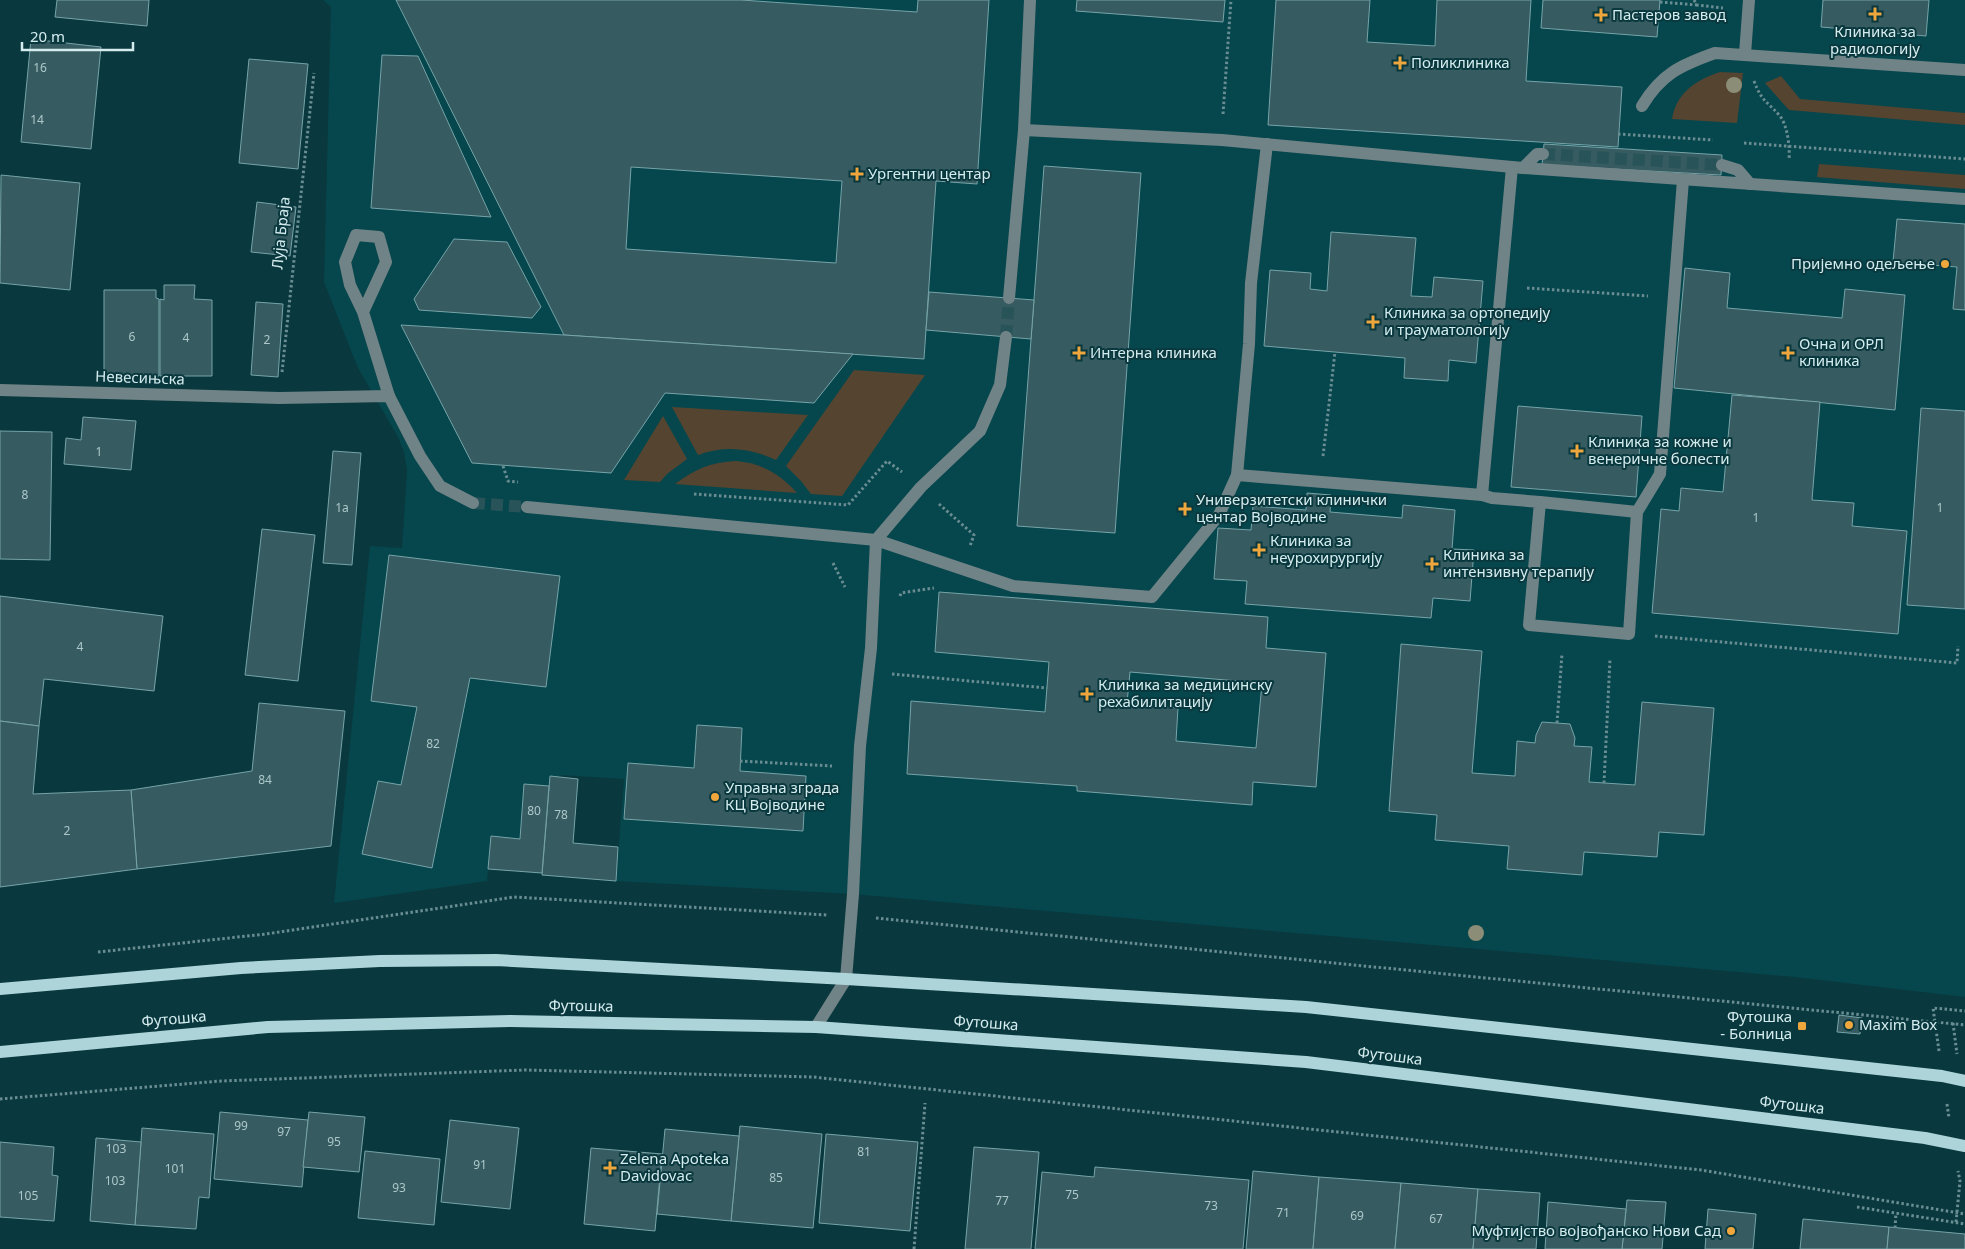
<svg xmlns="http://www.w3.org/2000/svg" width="1965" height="1249" font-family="'Noto Sans',sans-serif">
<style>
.built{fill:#06464d}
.grass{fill:#554530}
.building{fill:#365b60;stroke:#76a4a9;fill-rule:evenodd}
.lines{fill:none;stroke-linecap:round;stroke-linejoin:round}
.minor-tunnel{stroke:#285459;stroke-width:12;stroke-dasharray:12 6;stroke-linecap:butt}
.path{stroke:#698d92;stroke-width:3;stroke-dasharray:2.5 2.5;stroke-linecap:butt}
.minor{stroke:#708386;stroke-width:12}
.major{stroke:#add4d9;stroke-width:12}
.tree{fill:#8c8d76}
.poi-dot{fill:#efa73d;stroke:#09393e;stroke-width:2}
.labels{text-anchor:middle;stroke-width:4;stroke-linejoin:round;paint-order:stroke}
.number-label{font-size:12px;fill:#adc8cb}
.poi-label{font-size:15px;fill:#d5ecef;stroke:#09393e;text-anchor:start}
.street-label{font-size:15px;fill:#d5ecef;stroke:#09393e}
</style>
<rect width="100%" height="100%" fill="#09393e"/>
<!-- built -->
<path class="built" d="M323,0H1965V997L1795,977L853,894L616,881L624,779L561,775L560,777L550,776L549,786L524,785L520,839L491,836L487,881L334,903L370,546L402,548L407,470L404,452L398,437L358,368L324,282L331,7Z"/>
<!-- grass -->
<g class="grass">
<path d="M1720,72L1743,73L1737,123L1672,119C1676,93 1696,80 1720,72Z"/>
<path d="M1781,76L1800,99L1965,113V125L1789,110L1765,83Z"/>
<path d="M1819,164L1965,175V189L1817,177Z"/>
<path d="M854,370L925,375L842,496L811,494L801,481L786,466Z"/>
<path d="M672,407L808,415L776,460C750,448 725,445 698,455Z"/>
<path d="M663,416L687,459L667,474L660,482L624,480Z"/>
<path d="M736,461C761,463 780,474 797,493L675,484C695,469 711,462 736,461Z"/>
</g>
<!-- building -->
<g class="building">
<path d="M57,0H149L147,26L55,17Z"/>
<path d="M396,0H741L917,12L918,0H989L977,184L936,181L924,359L564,335ZM631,167L842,181L836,263L626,249Z"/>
<path d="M1077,0H1225L1223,22L1076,11Z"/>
<path d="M1276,0H1370L1367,42L1435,46L1437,0H1531L1526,81L1622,87L1618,147L1268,125Z"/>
<path d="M1543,0H1660L1657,37L1541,28Z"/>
<path d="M1823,0H1929L1926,36L1821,27Z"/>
<path d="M31,39L101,47L91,149L21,142Z"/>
<path d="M382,55L418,56L491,217L371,208Z"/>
<path d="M249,59L308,64L298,169L239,163Z"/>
<path d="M1544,144L1722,155L1721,175L1542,165Z"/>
<path d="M1044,166L1141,173L1115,533L1017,526Z"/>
<path d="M1,175L80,183L70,290L0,283Z"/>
<path d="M257,202L296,207L290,256L251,252Z"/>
<path d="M1897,219L1965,224V310L1953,309L1957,267L1893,262Z"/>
<path d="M1331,232L1416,238L1411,296L1432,297L1434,277L1483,281L1476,363L1449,360L1448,381L1404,378L1405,358L1264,346L1270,270L1311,273L1310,289L1327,291Z"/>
<path d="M454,239L507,242L541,307L532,318L419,310L414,299Z"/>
<path d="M1685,268L1730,273L1727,308L1842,318L1845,289L1905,295L1895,410L1674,388Z"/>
<path d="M164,285H195L194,299L212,300V376H160V299L164,300Z"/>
<path d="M104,290H156V298L159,299V376H104Z"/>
<path d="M929,292L1034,300L1031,339L926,330Z"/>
<path d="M256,302L283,304L278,377L251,375Z"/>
<path d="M401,325L564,335L853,354L814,403L665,393L611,473L472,463Z"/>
<path d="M1732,395L1820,402L1812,500L1854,503L1852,526L1907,531L1898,634L1652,613L1661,509L1679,511L1681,488L1723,492Z"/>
<path d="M1518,406L1642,416L1636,497L1511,487Z"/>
<path d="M1921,408L1965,411V609L1907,605Z"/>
<path d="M83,417L136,421L131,470L64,464L66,438L81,440Z"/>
<path d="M0,431L52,432L50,560L0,559Z"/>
<path d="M333,451L361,453L352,565L323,563Z"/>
<path d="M1307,493L1331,495L1330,512L1402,518L1403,505L1455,510L1452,549L1474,550L1470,601L1433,598L1431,618L1245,604L1247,581L1214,579L1218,528L1251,530L1253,506L1306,510Z"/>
<path d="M262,529L315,535L298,681L245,675Z"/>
<path d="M389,555L560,576L546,687L470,678L432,868L362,854L378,781L401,785L417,707L371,701Z"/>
<path d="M939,592L1268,617L1266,648L1326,653L1316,787L1253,782L1252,805L1077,791V786L907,774L911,701L1045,712L1049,662L935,652ZM1130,672L1262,683L1256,748L1176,741L1178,708L1127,703Z"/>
<path d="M0,596L163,616L154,691L44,679L39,726L0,721Z"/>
<path d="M1401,644L1482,651L1472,773L1515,776L1517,741L1535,743L1536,735L1542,722L1570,724L1575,738L1574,746L1592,747L1589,782L1635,785L1642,702L1714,708L1704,835L1659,832L1657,857L1584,852L1582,875L1507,869L1509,846L1435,840L1437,815L1389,811Z"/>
<path d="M259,703L345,711L331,846L137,869L131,790L252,771Z"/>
<path d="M0,721L39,726L33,794L131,790L137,869L0,887Z"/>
<path d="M697,725L742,728L740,771L806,776L803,831L624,819L628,763L694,768Z"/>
<path d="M550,776L578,779L573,843L618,847L616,881L542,875Z"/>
<path d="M524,784L549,786L542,873L488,869L491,836L520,839Z"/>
<path d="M1839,1015L1862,1018L1860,1034L1837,1032Z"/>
<path d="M220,1112L308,1120L302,1187L214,1179Z"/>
<path d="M309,1112L365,1117L359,1172L303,1167Z"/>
<path d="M450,1120L519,1128L510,1209L441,1202Z"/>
<path d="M740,1126L822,1134L813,1228L731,1221Z"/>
<path d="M142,1128L214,1134L209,1198L199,1197L196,1229L135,1225Z"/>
<path d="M665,1129L739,1136L731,1221L657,1214Z"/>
<path d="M826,1134L918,1142L910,1231L819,1223Z"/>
<path d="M96,1138L141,1142L135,1225L90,1221Z"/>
<path d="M0,1142L54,1147L52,1175L58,1176L54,1221L0,1217Z"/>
<path d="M974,1147L1039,1152L1031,1249H965Z"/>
<path d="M591,1148L662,1154L655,1231L584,1224Z"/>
<path d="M365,1151L440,1159L434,1225L358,1218Z"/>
<path d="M1095,1167L1249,1180L1243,1249H1035L1042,1172L1094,1177Z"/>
<path d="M1253,1171L1319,1177L1313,1249H1246Z"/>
<path d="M1319,1177L1401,1183L1395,1249H1313Z"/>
<path d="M1401,1183L1478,1189L1473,1249H1395Z"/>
<path d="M1478,1189L1540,1193L1536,1249H1473Z"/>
<path d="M1627,1200L1666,1202L1662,1249H1622Z"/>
<path d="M1548,1202L1626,1209L1622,1249H1545Z"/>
<path d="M1708,1209L1756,1214L1753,1249H1705Z"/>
<path d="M1803,1219L1889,1227L1887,1249H1800Z"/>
<path d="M1889,1227L1965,1234V1249H1887Z"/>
</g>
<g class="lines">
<!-- minor-tunnel -->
<g class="minor-tunnel">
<path d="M1543,154L1722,165"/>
<path d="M1006,337L1009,298"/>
<path d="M473,503L527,507"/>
</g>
<!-- path -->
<g class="path">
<path d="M1694,0L1697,5L1723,8"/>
<path d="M1660,2L1697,5"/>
<path d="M1754,81C1762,102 1766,100 1779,115C1788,125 1790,148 1789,160"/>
<path d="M1223,114L1231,0"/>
<path d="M1618,134L1713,140"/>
<path d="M1744,143L1965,159"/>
<path d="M1527,288L1648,296"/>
<path d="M282,372L314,73"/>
<path d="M1323,456L1335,352"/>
<path d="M503,466L508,481L518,482"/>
<path d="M694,494L848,505L887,461L902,472"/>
<path d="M939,504L974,535L970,546"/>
<path d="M833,563L845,587"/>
<path d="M900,596L901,593L934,588"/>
<path d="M1655,636L1957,663L1958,646"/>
<path d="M892,674L1047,688"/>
<path d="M1557,723L1562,654"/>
<path d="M740,761L832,766"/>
<path d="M1604,783L1610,659"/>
<path d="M876,918L1965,1025"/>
<path d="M98,952L266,934L514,897L827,915"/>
<path d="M1953,1023L1957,1054"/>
<path d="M1939,1051L1933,1008L1965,1011"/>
<path d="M0,1099L221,1081L525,1070L813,1077L1701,1170L1965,1214"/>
<path d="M1947,1104L1949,1118"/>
<path d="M1857,1207L1965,1224"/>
<path d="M1956,1222L1960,1181L1958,1171"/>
<path d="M1895,1228L1896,1213"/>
<path d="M914,1249L925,1103"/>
</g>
<!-- minor -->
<g class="minor">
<path d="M1745,54L1749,0"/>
<path d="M1642,106C1661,74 1681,65 1715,53L1965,70"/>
<path d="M1024,130L1222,140L1523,168L1965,199"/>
<path d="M1722,165L1738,170L1750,184"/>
<path d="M1523,168L1537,154H1543"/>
<path d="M1009,298L1024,130L1030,0"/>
<path d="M363,312L350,285L345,262L356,235L379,237L386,262L363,312L389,396"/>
<path d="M0,390L279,398L389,396L420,456L440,486L473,503"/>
<path d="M1237,475L1482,495L1492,498L1540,502L1529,625L1629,634L1637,512L1660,474L1683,180"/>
<path d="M1482,495L1512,167"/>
<path d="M1540,502L1637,512"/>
<path d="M527,507L876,540L1013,586L1152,597L1219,515L1237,475L1249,344L1251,283L1267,144"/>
<path d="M816,1027L846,979L853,894L860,746L871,648L876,540L921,487L980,431L1000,385L1006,337"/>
</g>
<!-- major -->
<g class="major">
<path d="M0,989L241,968L380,961L496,960L846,979L1306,1007L1942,1076L1965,1081"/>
<path d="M0,1052L268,1027L511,1021L816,1027L1306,1062L1925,1138L1965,1146"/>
</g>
</g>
<!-- trees -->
<g class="tree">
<circle cx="1734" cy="85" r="8"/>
<circle cx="1476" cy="933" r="8"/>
</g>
<!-- markers -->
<g class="poi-dot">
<path d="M1872.5 6.5h5v5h5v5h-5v5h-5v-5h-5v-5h5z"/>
<path d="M1598.5 7.5h5v5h5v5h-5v5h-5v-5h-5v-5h5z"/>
<path d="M1397.5 55.5h5v5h5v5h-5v5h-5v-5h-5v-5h5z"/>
<path d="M854.5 166.5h5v5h5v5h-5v5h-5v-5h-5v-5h5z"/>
<circle cx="1945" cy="264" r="5"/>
<path d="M1370.5 314.5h5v5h5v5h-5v5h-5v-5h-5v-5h5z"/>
<path d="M1076.5 345.5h5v5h5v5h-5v5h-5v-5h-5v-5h5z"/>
<path d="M1785.5 345.5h5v5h5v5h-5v5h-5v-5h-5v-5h5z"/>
<path d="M1574.5 443.5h5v5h5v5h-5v5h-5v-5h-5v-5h5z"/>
<path d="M1182.5 501.5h5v5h5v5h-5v5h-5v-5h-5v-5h5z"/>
<path d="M1256.5 542.5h5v5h5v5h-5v5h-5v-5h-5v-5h5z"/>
<path d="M1429.5 556.5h5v5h5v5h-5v5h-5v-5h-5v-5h5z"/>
<path d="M1084.5 686.5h5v5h5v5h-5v5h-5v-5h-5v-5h5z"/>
<circle cx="715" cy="797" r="5"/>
<circle cx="1849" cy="1025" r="5"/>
<rect x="1797" y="1021" width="10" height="10" rx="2.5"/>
<path d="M607.5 1160.5h5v5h5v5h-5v5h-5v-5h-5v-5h5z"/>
<circle cx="1731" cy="1231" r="5"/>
</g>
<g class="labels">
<!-- number labels -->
<g class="number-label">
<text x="40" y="72">16</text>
<text x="37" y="124">14</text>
<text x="132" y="341">6</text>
<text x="186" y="342">4</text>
<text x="267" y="344">2</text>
<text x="99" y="456">1</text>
<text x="25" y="499">8</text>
<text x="342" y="512">1a</text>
<text x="1940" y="512">1</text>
<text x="1756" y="522">1</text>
<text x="80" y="651">4</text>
<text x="433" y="748">82</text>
<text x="265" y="784">84</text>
<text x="534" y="815">80</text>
<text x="561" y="819">78</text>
<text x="67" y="835">2</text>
<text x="241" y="1130">99</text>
<text x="284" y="1136">97</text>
<text x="334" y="1146">95</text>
<text x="116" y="1153">103</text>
<text x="864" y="1156">81</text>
<text x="480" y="1169">91</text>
<text x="175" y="1173">101</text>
<text x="776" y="1182">85</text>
<text x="115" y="1185">103</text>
<text x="399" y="1192">93</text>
<text x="1072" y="1199">75</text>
<text x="28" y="1200">105</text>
<text x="1002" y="1205">77</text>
<text x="1211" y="1210">73</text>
<text x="1283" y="1217">71</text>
<text x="1357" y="1220">69</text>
<text x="1436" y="1223">67</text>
</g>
<!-- poi labels -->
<g class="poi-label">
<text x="1612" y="20">Пастеров завод</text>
<text x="1875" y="37" text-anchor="middle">Клиника за<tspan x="1875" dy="17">радиологију</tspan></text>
<text x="1411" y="68">Поликлиника</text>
<text x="868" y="179">Ургентни центар</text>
<text x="1935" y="269" text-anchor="end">Пријемно одељење</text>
<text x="1384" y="318">Клиника за ортопедију<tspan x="1384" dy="17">и трауматологију</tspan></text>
<text x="1799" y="349">Очна и ОРЛ<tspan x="1799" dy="17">клиника</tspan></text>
<text x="1090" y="358">Интерна клиника</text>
<text x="1588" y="447">Клиника за кожне и<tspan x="1588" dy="17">венеричне болести</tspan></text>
<text x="1196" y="505">Универзитетски клинички<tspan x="1196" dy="17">центар Војводине</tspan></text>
<text x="1270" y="546">Клиника за<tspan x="1270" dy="17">неурохирургију</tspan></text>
<text x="1443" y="560">Клиника за<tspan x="1443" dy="17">интензивну терапију</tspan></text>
<text x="1098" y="690">Клиника за медицинску<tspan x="1098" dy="17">рехабилитацију</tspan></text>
<text x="725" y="793">Управна зграда<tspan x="725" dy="17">КЦ Војводине</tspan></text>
<text x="1792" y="1022" text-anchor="end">Футошка<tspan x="1792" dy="17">- Болница</tspan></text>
<text x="1859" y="1030">Maxim Box</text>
<text x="620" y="1164">Zelena Apoteka<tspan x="620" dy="17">Davidovac</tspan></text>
<text x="1721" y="1236" text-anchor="end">Муфтијство војвођанско Нови Сад</text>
</g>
<!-- street labels -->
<g class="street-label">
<text transform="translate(281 233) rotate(-84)" y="5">Луја Браја</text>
<text transform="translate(140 378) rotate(2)" y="5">Невесињска</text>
<text transform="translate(581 1006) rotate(1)" y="5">Футошка</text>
<text transform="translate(174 1019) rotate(-5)" y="5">Футошка</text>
<text transform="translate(986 1023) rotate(4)" y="5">Футошка</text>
<text transform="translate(1390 1056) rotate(7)" y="5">Футошка</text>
<text transform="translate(1792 1105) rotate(7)" y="5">Футошка</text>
</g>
</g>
<!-- scale -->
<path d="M22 42v8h111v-8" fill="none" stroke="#d5ecef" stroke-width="2.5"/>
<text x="30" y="42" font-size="15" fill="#d5ecef" stroke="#09393e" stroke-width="4" paint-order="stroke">20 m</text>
</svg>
